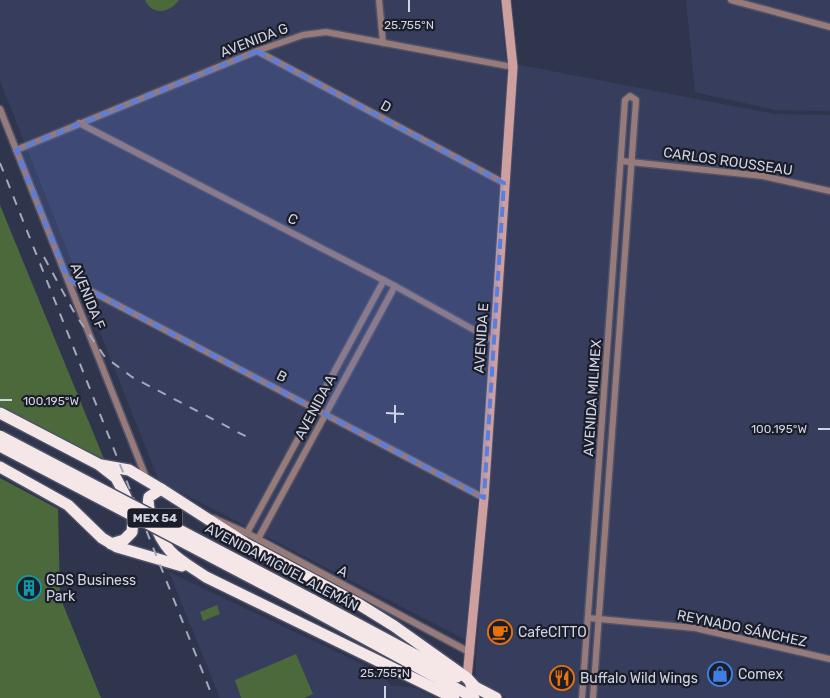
<svg xmlns="http://www.w3.org/2000/svg" width="830" height="698" font-family="Rubik,sans-serif">
<style>
.built{fill:#373d5c}
.green{fill:#4b693a}
.lines{fill:none;stroke-linecap:round;stroke-linejoin:round}
.street-casing{stroke:#4d5169;stroke-width:9}
.secondary-casing{stroke:#4d5169;stroke-width:11}
.highway-casing{stroke:#4d5169;stroke-width:14}
.street{stroke:#977a7a;stroke-width:6}
.secondary{stroke:#cd9f9f;stroke-width:9}
.highway{stroke:#f5e7e7;stroke-width:11}
.rail{stroke:#a4a8bb;stroke-width:2;stroke-dasharray:9 9;stroke-linecap:butt}
.highway-bridge-casing{stroke:#4d5169;stroke-width:14;stroke-linecap:butt}
.highway-bridge{stroke:#f5e7e7;stroke-width:11}
.marked{fill:#5b7ddc;fill-opacity:0.2;stroke:#5b7ddc;stroke-width:4;stroke-dasharray:10 6;stroke-linejoin:round}
.ticks{fill:none;stroke:#cfd3e3;stroke-width:2}
.labels{text-anchor:middle;stroke-width:4.5;stroke-linejoin:round;paint-order:stroke}
.shield{fill:#1b1d29;stroke:#999cab;stroke-width:1}
.shield-label{font-size:12px;font-weight:bold;fill:#cfd3e3}
.street-label{font-size:14px;fill:#cfd3e3;stroke:#1b1d29}
.poi-label{font-size:14px;fill:#cfd3e3;stroke:#1b1d29;text-anchor:start}
.ticks-label{font-size:12px;text-anchor:middle;fill:#cfd3e3;stroke:#1b1d29;stroke-width:4.5;stroke-linejoin:round;paint-order:stroke}
</style>
<rect width="100%" height="100%" fill="#30354e"/>
<!-- built -->
<g class="built">
<path d="M0,0H500L508,78L468,641L159,481L0,81Z"/>
<path d="M686,0H830V111L775,110L695,92Z"/>
<path d="M515,64L775,114L830,115V698H507L476,682V658Z"/>
<path d="M169,572L381,673L391,685L415,688L434,698H220Z"/>
</g>
<!-- green -->
<g class="green">
<path d="M145,0H179C170,13 152,16 145,0Z"/>
<path d="M0,205L104,459L0,409Z"/>
<path d="M0,478L58,509L60,597L101,698H0Z"/>
<path d="M217,605L220,614L203,621L200,612Z"/>
<path d="M296,654L313,694L304,698H241L235,680Z"/>
</g>
<g class="lines">
<defs>
<g id="street">
<path d="M379,0L383,43"/>
<path d="M731,0L830,27"/>
<path d="M257,51L504,183"/>
<path d="M0,109L147,480"/>
<path d="M79,123L395,286L494,341"/>
<path d="M16,150L257,51L303,35L326,32L513,67"/>
<path d="M621,161L763,176L830,191"/>
<path d="M68,279L484,498"/>
<path d="M213,518L247,533L471,653"/>
<path d="M247,533L384,280"/>
<path d="M258,539L395,286"/>
<path d="M588,618L695,628L830,659"/>
<path d="M582,698L625,100L630,96L636,100L593,698"/>
</g>
<path id="secondary" d="M467,678L484,498L513,67L506,0"/>
<g id="highway">
<path d="M0,413L98,464L116,478L126,497L133,521L132,532L124,540L111,544"/>
<path d="M101,465L129,470L161,489"/>
<path d="M0,467L68,505L102,538L117,547L182,566"/>
<path d="M311,599L457,677"/>
<path d="M307,607L474,698"/>
<path d="M471,685L496,698"/>
<path d="M454,698L206,577C178,558 165,554 153,520C150,512 147,506 149,497L161,489L245,543L357,603L394,626L467,678L476,688"/>
</g>
</defs>
<!-- street casing -->
<use href="#street" class="street-casing"/>
<!-- secondary casing -->
<use href="#secondary" class="secondary-casing"/>
<!-- highway casing -->
<use href="#highway" class="highway-casing"/>
<!-- street -->
<use href="#street" class="street"/>
<!-- secondary -->
<use href="#secondary" class="secondary"/>
<!-- highway -->
<use href="#highway" class="highway"/>
<!-- rail -->
<g class="rail">
<path d="M0,163L213,698"/>
<path d="M44,257L75,314L105,357L132,377L249,438"/>
</g>
<defs>
<g id="highway-bridge">
<path d="M0,436L311,599"/>
<path d="M0,446L307,607"/>
</g>
</defs>
<!-- highway-bridge casing -->
<use href="#highway-bridge" class="highway-bridge-casing"/>
<!-- highway-bridge -->
<use href="#highway-bridge" class="highway-bridge"/>
</g>
<!-- marked area -->
<path class="marked" d="M257,51L504,183L484,498L68,279L16,150Z"/>
<!-- ticks -->
<path class="ticks" d="M409,12V0M0,400H12M386,413L404,414M395,423V405M818,429H830M385,698V686"/>
<!-- icons -->
<defs>
<symbol id="building-ring" viewBox="-11 -11 22 22"><circle r="9.5" fill="#1b1d29" stroke="#0f9aa8" stroke-width="1.5"/><path d="M-4-6H4V6H1V3H-1V6H-4ZM-2.5-4.3h1.7v1.8h-1.7ZM.8-4.3h1.7v1.8H.8ZM-2.5-1h1.7V.8h-1.7ZM.8-1h1.7V.8H.8Z" fill="#0f9aa8"/></symbol>
<symbol id="cafe-ring" viewBox="-11 -11 22 22"><circle r="9.5" fill="#1b1d29" stroke="#e8710a" stroke-width="1.5"/><path d="M-5.5-4.5H6V0H3Q3 3.5 0 3.5H-2.5Q-5.5 3.5-5.5 0ZM3-3.2v2h1.7v-2ZM-6 4.5H4V6H-6Z" fill="#e8710a"/></symbol>
<symbol id="shop-ring" viewBox="-11 -11 22 22"><circle r="9.5" fill="#1b1d29" stroke="#3f7fe0" stroke-width="1.5"/><path d="M-5-2.5h2.3a2.7 3.5 0 0 1 5.4 0H5L5.5 6h-11ZM-1.5-2.5h3a1.5 2.3 0 0 0-3 0Z" fill="#3f7fe0"/></symbol>
<symbol id="restaurant-ring" viewBox="-11 -11 22 22"><circle r="9.5" fill="#1b1d29" stroke="#e8710a" stroke-width="1.5"/><path d="M-5-6h1v4h1v-4h1v4h1v-4h1v5L-1.5 .5V6h-2V.5L-5-1ZM5-6V6H3V1.5H1.5Q1.5-4 5-6Z" fill="#e8710a"/></symbol>
</defs>
<g fill-rule="evenodd">
<use href="#building-ring" x="15" y="574" width="28" height="28"/>
<use href="#cafe-ring" x="486" y="618" width="28" height="28"/>
<use href="#shop-ring" x="706" y="660" width="28" height="28"/>
<use href="#restaurant-ring" x="548" y="664" width="28" height="28"/>
</g>
<g class="labels">
<!-- shield labels -->
<rect class="shield" x="127.5" y="508.5" width="55" height="19" rx="4"/>
<g class="shield-label">
<text x="155" y="522">MEX 54</text>
</g>
<!-- street labels -->
<g class="street-label">
<text transform="translate(254 40) rotate(-21)" y="5">AVENIDA G</text>
<text transform="translate(386 106) rotate(28)" y="5">D</text>
<text transform="translate(728 161) rotate(8)" y="5">CARLOS ROUSSEAU</text>
<text transform="translate(293 219) rotate(27)" y="5">C</text>
<text transform="translate(88 296) rotate(68)" y="5">AVENIDA F</text>
<text transform="translate(481 338) rotate(-86)" y="5">AVENIDA E</text>
<text transform="translate(282 376) rotate(27)" y="5">B</text>
<text transform="translate(592 398) rotate(-86)" y="5">AVENIDA MILIMEX</text>
<text transform="translate(315 407) rotate(-62)" y="5">AVENIDA A</text>
<text transform="translate(282 567) rotate(28)" y="5">AVENIDA MIGUEL ALEMÁN</text>
<text transform="translate(343 571) rotate(28)" y="5">A</text>
<text transform="translate(742 628) rotate(12)" y="5">REYNADO SÁNCHEZ</text>
</g>
<!-- poi labels -->
<g class="poi-label">
<text x="46" y="585">GDS Business<tspan x="46" dy="16">Park</tspan></text>
<text x="518" y="637">CafeCITTO</text>
<text x="738" y="679">Comex</text>
<text x="580" y="683">Buffalo Wild Wings</text>
</g>
</g>
<g class="ticks-label">
<text x="409" y="29">25.755°N</text>
<text x="51" y="405">100.195°W</text>
<text x="779" y="433">100.195°W</text>
<text x="385" y="677">25.755°N</text>
</g>
</svg>
